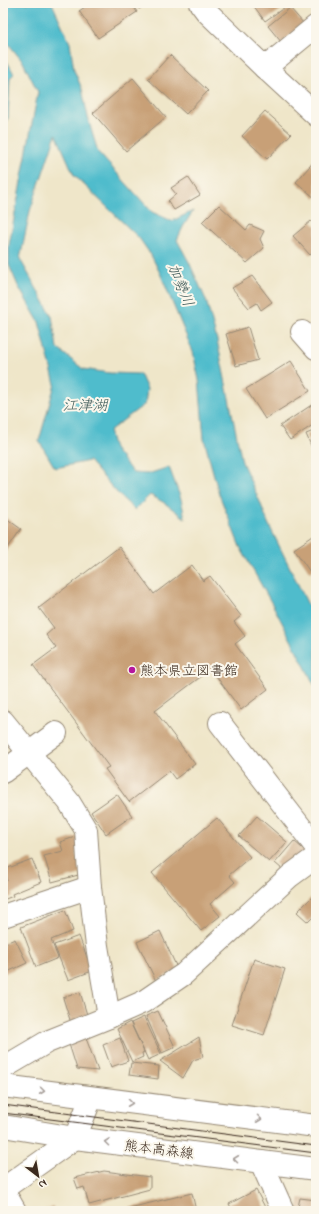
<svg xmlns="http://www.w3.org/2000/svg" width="319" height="1214" font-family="'Indie Flower','Klee One',sans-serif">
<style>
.water{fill:#50bccc;stroke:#467375}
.building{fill:#c8a077}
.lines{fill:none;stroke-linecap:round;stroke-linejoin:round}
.minor-casing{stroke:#958874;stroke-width:24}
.major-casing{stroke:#958874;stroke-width:24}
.minor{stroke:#fff;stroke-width:22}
.major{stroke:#fff;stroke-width:22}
.tram{stroke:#3b2a1e;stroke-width:1}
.oneway{stroke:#a79f9a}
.poi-dot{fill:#b5179e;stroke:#fbf7ec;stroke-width:1.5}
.labels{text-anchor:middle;stroke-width:4;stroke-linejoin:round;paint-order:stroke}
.poi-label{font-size:14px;fill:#3b2a1e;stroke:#fbf7ec;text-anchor:start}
.street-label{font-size:14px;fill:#3b2a1e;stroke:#fbf7ec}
.water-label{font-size:15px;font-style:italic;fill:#425d5b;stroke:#fbf7ec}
</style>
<rect width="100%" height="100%" fill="#fbf7ec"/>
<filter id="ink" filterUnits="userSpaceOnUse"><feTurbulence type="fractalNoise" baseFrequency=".025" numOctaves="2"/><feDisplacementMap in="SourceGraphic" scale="8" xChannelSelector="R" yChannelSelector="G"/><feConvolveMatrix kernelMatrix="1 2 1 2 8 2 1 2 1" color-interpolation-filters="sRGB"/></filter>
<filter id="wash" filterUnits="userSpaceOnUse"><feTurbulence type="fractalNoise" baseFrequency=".012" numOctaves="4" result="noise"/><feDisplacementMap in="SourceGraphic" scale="16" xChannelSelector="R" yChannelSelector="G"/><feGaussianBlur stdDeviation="0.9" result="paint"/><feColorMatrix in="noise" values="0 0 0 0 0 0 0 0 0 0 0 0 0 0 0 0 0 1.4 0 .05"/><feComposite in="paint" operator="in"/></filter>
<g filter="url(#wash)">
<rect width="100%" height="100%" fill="#efe6c9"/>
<!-- water -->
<g class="water">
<path d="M3,3H52L70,43L74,70L82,89L89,122L98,152L152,212L172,221L193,211L183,227L177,240L189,262L206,300L217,340L242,462L260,502L268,523L316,621V688L276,611L240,547L219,494L204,439L199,380L193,352L160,273L151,255L139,238L74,175L56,134L30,211L20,259L52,316L57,348L83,369L110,373L140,374L147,389L145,404L109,431L114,449L133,473L148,474L169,467L181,499L185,518L163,502L150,495L135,510L120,496L89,461L55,468L39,441L55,384L39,322L18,286L9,265V245L38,92L23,62L3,37Z"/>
<path d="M3,54L14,74L10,78L8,118L3,126Z"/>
</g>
<g id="blocks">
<!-- building -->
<g class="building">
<path d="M91,3H131L137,12L98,38L79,11Z"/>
<path d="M135,3H148L139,9Z"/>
<path d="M256,3H287L288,5L265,21L253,5Z"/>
<path d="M309,3H316V11Z"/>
<path d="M290,8L304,24L282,43L268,26Z"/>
<path d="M170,55L208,91L186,114L148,79Z"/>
<path d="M133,78L166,117L126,151L93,113Z"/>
<path d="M265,111L291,134L267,159L242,136Z"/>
<path d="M316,159V199L296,182Z"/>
<path d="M188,177L200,195L174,210L168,201L176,194L171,188Z"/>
<path d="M219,205L246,230L250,225L264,231L260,239L264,248L247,263L202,222Z"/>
<path d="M311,221L316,226V250L310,255L293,236Z"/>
<path d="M252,276L272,302L261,310L257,303L249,308L232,288Z"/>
<path d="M248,327L258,360L236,366L226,334Z"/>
<path d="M291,361L310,391L265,419L246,389Z"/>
<path d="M316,402V423L290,440L280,426Z"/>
<path d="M316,430V457L306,434Z"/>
<path d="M3,516L21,529L3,555Z"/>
<path d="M316,534V568L310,572L294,549Z"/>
<path d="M119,547L154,594L192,565L203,581L210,576L241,616L234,622L245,636L235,644L268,689L241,710L211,669L155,711L195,764L175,779L169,771L129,802L105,769L109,767L33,665L56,648L46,635L54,628L39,608Z"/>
<path d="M117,794L132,816L106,834L91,812Z"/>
<path d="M257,816L287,842L269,862L239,836Z"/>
<path d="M217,818L250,857L229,875L235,882L210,904L220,916L201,931L152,873Z"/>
<path d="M78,836L82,851L76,853L82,874L52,882L44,856L63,851L60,842Z"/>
<path d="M294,841L309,854L290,876L275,863Z"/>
<path d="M32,859L41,882L12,894L13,896L3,900V873L7,881L3,870Z"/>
<path d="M316,893V914L308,922L297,912Z"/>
<path d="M65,910L73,931L51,940L58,958L36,967L21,927Z"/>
<path d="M160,931L178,970L156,981L137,942Z"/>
<path d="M79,936L92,971L68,980L54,945Z"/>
<path d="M15,939L27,963L3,974V944Z"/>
<path d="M254,959L285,969L264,1035L232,1025Z"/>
<path d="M80,992L88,1018L71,1023L63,998Z"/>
<path d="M158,1011L175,1047L162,1053L146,1016Z"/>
<path d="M144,1017L161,1054L148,1060L131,1023Z"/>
<path d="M130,1022L144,1052L142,1053L143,1057L132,1062L117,1029Z"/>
<path d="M199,1037L203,1057L193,1060L183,1078L160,1061Z"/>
<path d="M86,1038L98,1071L77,1069L69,1044Z"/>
<path d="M120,1038L128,1061L111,1067L103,1045Z"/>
<path d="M131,1063L159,1066L158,1079L129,1075Z"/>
<path d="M104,1171L150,1177V1189L89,1205L84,1187L78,1189L74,1178Z"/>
<path d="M256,1190L267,1211H233L229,1204Z"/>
<path d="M192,1193L196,1211H121V1210Z"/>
<path d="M300,1198L316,1200V1211H297Z"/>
<path d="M53,1207L54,1211H42Z"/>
</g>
</g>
</g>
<g filter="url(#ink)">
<use href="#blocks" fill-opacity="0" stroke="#958874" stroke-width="1"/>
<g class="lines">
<defs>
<g id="minor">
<path d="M265,68L316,26"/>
<path d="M302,332L316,348"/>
<path d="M3,721L69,802L86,830L90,887L97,946L109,1017"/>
<path d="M220,723L316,847"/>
<path d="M3,772L56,733"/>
<path d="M3,916L90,887"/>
<path d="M3,1068L47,1042L109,1017L143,1002L184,974L290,876L316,857"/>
<path d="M261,1162L283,1211"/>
<path d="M3,1189L75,1138L91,1098"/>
<path d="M3,1190L15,1211"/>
</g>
<g id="major">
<path d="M200,3L206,11L265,68L316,115"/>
<path d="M3,1086L316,1126"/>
<path d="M3,1126L75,1138L316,1169"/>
</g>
</defs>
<!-- minor casing -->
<use href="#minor" class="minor-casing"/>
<!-- major casing -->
<use href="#major" class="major-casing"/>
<!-- minor -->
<use href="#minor" class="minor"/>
<!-- major -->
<use href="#major" class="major"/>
<!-- tram -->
<g class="tram">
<path d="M3,1105L316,1146"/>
<path d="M3,1113L316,1153"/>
</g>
</g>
<!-- one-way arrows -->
<defs><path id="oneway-chevron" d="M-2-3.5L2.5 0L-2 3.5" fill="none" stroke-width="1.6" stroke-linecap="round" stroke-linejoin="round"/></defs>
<g class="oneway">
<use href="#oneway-chevron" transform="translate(42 1091) rotate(7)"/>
<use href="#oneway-chevron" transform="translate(130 1103) rotate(7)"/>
<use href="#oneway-chevron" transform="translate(259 1119) rotate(7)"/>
<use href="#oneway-chevron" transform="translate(107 1142) rotate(-173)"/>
<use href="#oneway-chevron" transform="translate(236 1159) rotate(-173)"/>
</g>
</g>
<!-- markers -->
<circle class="poi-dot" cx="132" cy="670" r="4"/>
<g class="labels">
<!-- poi labels -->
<g class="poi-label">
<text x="140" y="675">熊本県立図書館</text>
</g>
<!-- street labels -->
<g class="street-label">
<text transform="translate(159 1149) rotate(7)" y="5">熊本高森線</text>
</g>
<!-- water labels -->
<g class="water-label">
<text transform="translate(181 285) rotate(68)" y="5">加勢川</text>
<text x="85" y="410">江津湖</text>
</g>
</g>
<!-- margin -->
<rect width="319" height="1214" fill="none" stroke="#fbf7ec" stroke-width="16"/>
<!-- north arrow -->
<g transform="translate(38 1176) rotate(149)" stroke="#fbf7ec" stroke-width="3" paint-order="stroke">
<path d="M0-3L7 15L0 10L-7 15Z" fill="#3b2a1e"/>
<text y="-6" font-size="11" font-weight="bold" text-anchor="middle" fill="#3b2a1e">N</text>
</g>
</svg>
